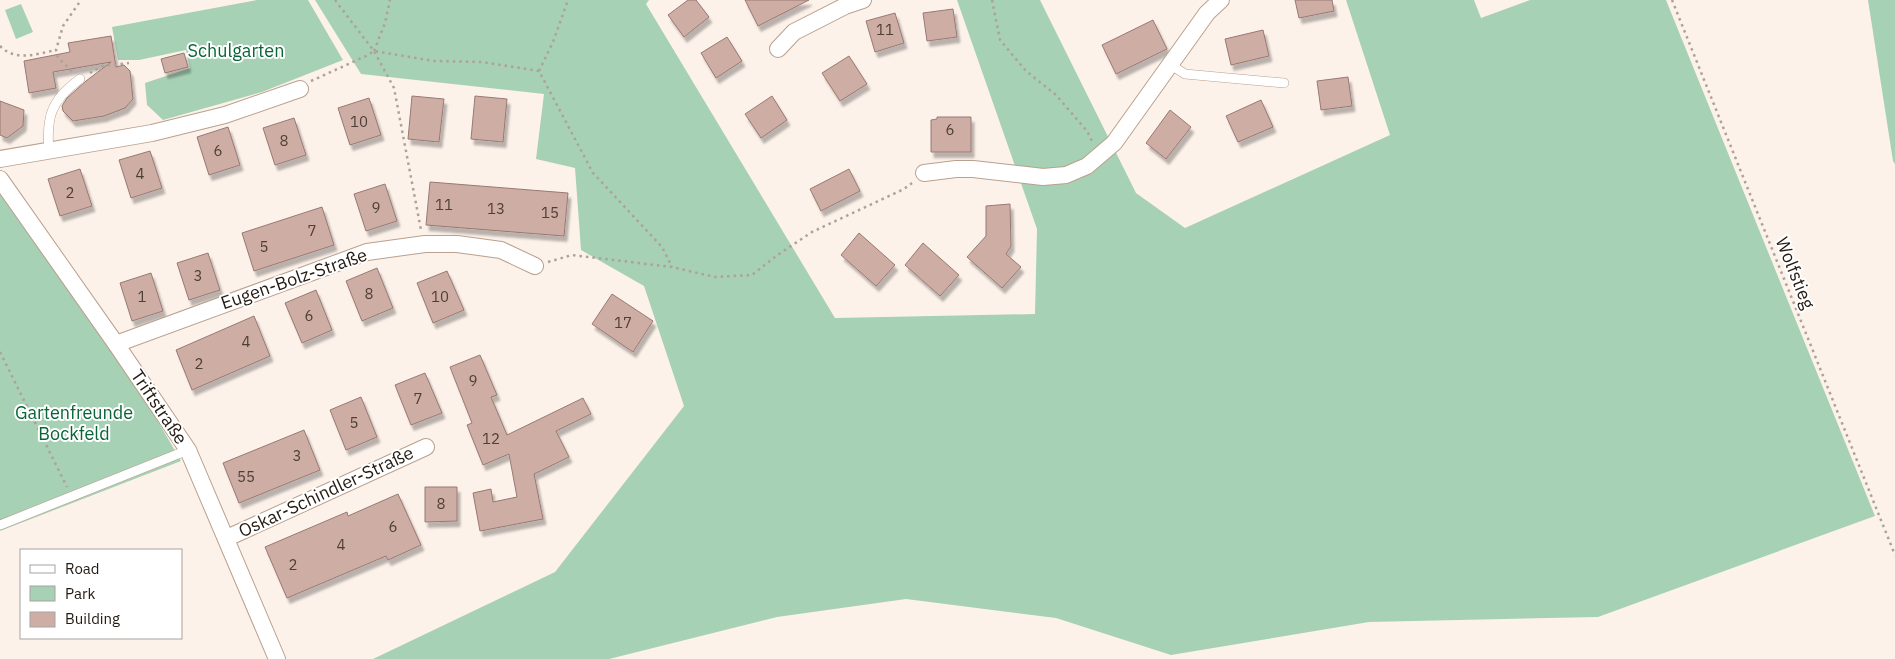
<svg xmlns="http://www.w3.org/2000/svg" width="1895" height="659" font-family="'IBM Plex Sans',sans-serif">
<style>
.green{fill:#a7d1b4}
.building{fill:#ceada5;stroke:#987972;filter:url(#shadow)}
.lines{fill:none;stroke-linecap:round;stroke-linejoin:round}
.lane-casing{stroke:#baa08d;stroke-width:10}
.street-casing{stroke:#baa08d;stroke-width:18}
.path{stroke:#ada29a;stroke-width:2.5;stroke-dasharray:2.5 4;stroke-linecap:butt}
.lane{stroke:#fff;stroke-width:9}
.street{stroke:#fff;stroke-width:16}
.labels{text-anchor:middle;stroke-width:4;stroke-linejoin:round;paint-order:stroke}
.number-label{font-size:15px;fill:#4e3f37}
.park-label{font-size:18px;fill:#096538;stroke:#fff}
.street-label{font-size:18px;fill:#231a12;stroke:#fff}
</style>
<defs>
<filter id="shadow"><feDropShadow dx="3" dy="5.5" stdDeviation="1" flood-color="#0004"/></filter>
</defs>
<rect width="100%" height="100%" fill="#fdf2ea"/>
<!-- green -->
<g class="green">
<path d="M257,0H308L343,60L262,92L163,120L147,105L145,83L190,68L186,50L139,60H118L112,27Z"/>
<path d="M315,0H649L646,4L835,318L1035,314L1037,229L957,0H1040L1136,193L1185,228L1390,135L1346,0H1474L1481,18L1530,0H1666L1875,516L1598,617L1369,622L1171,655L1056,618L906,599L777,617L609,659H373L555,572L684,406L644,286L581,250L575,168L536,159L544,94L361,74Z"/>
<path d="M1868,0H1895V164L1893,161Z"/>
<path d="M21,4L33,32L16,39L5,10Z"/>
<path d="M0,191L114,346L181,461L0,531Z"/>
</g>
<!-- building -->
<g class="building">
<path d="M688,0H696L709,17L684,37L668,15Z"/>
<path d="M745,0H809L758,26Z"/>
<path d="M1295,0H1332L1334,11L1299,18Z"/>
<path d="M953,9L957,37L927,41L923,13Z"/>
<path d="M895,13L904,43L875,52L866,21Z"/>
<path d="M1153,20L1167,49L1116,74L1102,45Z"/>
<path d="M1263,30L1269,56L1231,65L1225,39Z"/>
<path d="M111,36L116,67L124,65L130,71L133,99L125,108L104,116L73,121L63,111L62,106L67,98L86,81L111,62L53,72L56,88L29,93L24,61L70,52L68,43Z"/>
<path d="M727,37L742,61L716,78L701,53Z"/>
<path d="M184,53L188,67L165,73L161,59Z"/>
<path d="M849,56L867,84L840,101L822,73Z"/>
<path d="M1348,77L1352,106L1321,110L1317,81Z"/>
<path d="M412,96L444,99L439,142L408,139Z"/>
<path d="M475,96L507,99L503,142L471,139Z"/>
<path d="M772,96L787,120L761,138L745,114Z"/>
<path d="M369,98L381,135L350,145L338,108Z"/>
<path d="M1261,100L1273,127L1238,142L1226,116Z"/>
<path d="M0,101L24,110L23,126L7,138L0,135Z"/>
<path d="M1170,110L1191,127L1166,159L1146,143Z"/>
<path d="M937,117H971V152H931V120L937,119Z"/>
<path d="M294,118L306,155L275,165L263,128Z"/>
<path d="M228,127L240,165L209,175L197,137Z"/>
<path d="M150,151L162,188L131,198L119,160Z"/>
<path d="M80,169L92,206L60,216L48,179Z"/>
<path d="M849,169L860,191L821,211L810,189Z"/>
<path d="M430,182L568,193L564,236L426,225Z"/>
<path d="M385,184L397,221L366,231L354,194Z"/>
<path d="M1010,204L1011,246L1006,254L1021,267L1002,288L967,257L986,236V206Z"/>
<path d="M322,207L334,245L254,271L242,233Z"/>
<path d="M859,233L895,265L876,286L841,255Z"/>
<path d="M923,243L959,275L940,296L905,265Z"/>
<path d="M208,253L220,290L189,300L177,263Z"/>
<path d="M377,268L393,308L362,321L346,281Z"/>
<path d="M447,271L464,310L433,323L417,283Z"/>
<path d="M151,273L163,311L132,321L120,283Z"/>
<path d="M316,290L332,330L302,343L285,303Z"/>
<path d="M612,294L653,321L633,352L592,324Z"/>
<path d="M254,316L270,356L192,390L176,350Z"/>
<path d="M480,355L497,395L491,397L507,435L583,398L591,414L556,431L569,457L534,474L543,519L480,531L473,493L491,489L493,502L517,497L509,454L483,465L467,425L472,423L450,367Z"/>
<path d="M425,373L442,413L411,425L395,385Z"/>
<path d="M361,397L377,437L346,450L330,410Z"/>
<path d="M304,430L320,470L239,503L223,463Z"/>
<path d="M425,487H457V521L425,522Z"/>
<path d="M398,494L421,545L388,560L386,556L287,598L265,547L347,512L348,516Z"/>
</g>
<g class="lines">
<defs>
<g id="lane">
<path d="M1171,65L1185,74L1284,83"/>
<path d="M49,152C46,117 51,100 80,79"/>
<path d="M0,525L188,450"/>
</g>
<g id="street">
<path d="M778,49L794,32L845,6L863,0"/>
<path d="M0,159L152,133L225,115L300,89"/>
<path d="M924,173L956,169H973L1043,177L1066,175L1087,166L1114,143L1207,13L1221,0"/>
<path d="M0,179L116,344L188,450L277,659"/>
<path d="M116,344L367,252L425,244H457L501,250L535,266"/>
<path d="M227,538L426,447"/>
</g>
</defs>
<!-- lane casing -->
<use href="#lane" class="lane-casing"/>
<!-- street casing -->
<use href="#street" class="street-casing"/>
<!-- path -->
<g class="path">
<path d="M335,0L374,51L394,88L421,230"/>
<path d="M992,0L1000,40L1026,71L1056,95L1087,131L1092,141"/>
<path d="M1672,0L1895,555"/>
<path d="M0,46C16,62 36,54 56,50"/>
<path d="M374,51L385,23L390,0"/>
<path d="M72,71L58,58L56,50L63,26L81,0"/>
<path d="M539,71L553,42L568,0"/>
<path d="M90,73L102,66L129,63"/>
<path d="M311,81L366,56L374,51L434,61L482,62L539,71L593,173L662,247L672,267"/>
<path d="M548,262L572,255L672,267L715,277L752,275L776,256L812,232L904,189L912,183"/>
<path d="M0,352L67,487"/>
</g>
<!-- lane -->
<use href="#lane" class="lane"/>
<!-- street -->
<use href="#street" class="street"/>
</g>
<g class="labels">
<!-- number labels -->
<g class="number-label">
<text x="885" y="35">11</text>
<text x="359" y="127">10</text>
<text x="950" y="135">6</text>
<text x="284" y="146">8</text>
<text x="218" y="156">6</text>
<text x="140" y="179">4</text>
<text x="70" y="198">2</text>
<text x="444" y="210">11</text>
<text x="376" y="213">9</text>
<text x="496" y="214">13</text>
<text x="550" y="218">15</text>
<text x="312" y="236">7</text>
<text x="264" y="252">5</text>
<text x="198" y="281">3</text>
<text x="369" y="299">8</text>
<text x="142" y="302">1</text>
<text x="440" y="302">10</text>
<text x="309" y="321">6</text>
<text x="623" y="328">17</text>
<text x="246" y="347">4</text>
<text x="199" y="369">2</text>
<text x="473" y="386">9</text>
<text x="418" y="404">7</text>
<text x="354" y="428">5</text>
<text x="491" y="444">12</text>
<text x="297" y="461">3</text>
<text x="246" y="482">55</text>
<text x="441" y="509">8</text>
<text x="393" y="532">6</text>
<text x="341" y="550">4</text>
<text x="293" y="570">2</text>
</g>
<!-- park labels -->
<g class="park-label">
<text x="236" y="57">Schulgarten</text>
<text x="74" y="419">Gartenfreunde<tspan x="74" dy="21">Bockfeld</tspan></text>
</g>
<!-- street labels -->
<g class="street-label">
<text transform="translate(1795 273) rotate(68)" y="6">Wolfstieg</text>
<text transform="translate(294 279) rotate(-19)" y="6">Eugen-Bolz-Straße</text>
<text transform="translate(159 407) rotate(56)" y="6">Triftstraße</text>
<text transform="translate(326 492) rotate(-25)" y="6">Oskar-Schindler-Straße</text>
</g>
</g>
<!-- legend -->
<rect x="20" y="549" width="162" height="90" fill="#ffffff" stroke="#a7a3a0"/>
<rect x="30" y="565" width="25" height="8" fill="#ffffff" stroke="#a7a3a0"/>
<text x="65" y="574" font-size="15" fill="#231a12">Road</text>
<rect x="30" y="586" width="25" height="15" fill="#a7d1b4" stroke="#a7a3a0"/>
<text x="65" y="599" font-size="15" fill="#231a12">Park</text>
<rect x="30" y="612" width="25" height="15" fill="#ceada5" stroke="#a7a3a0"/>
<text x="65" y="624" font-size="15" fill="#231a12">Building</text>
</svg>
